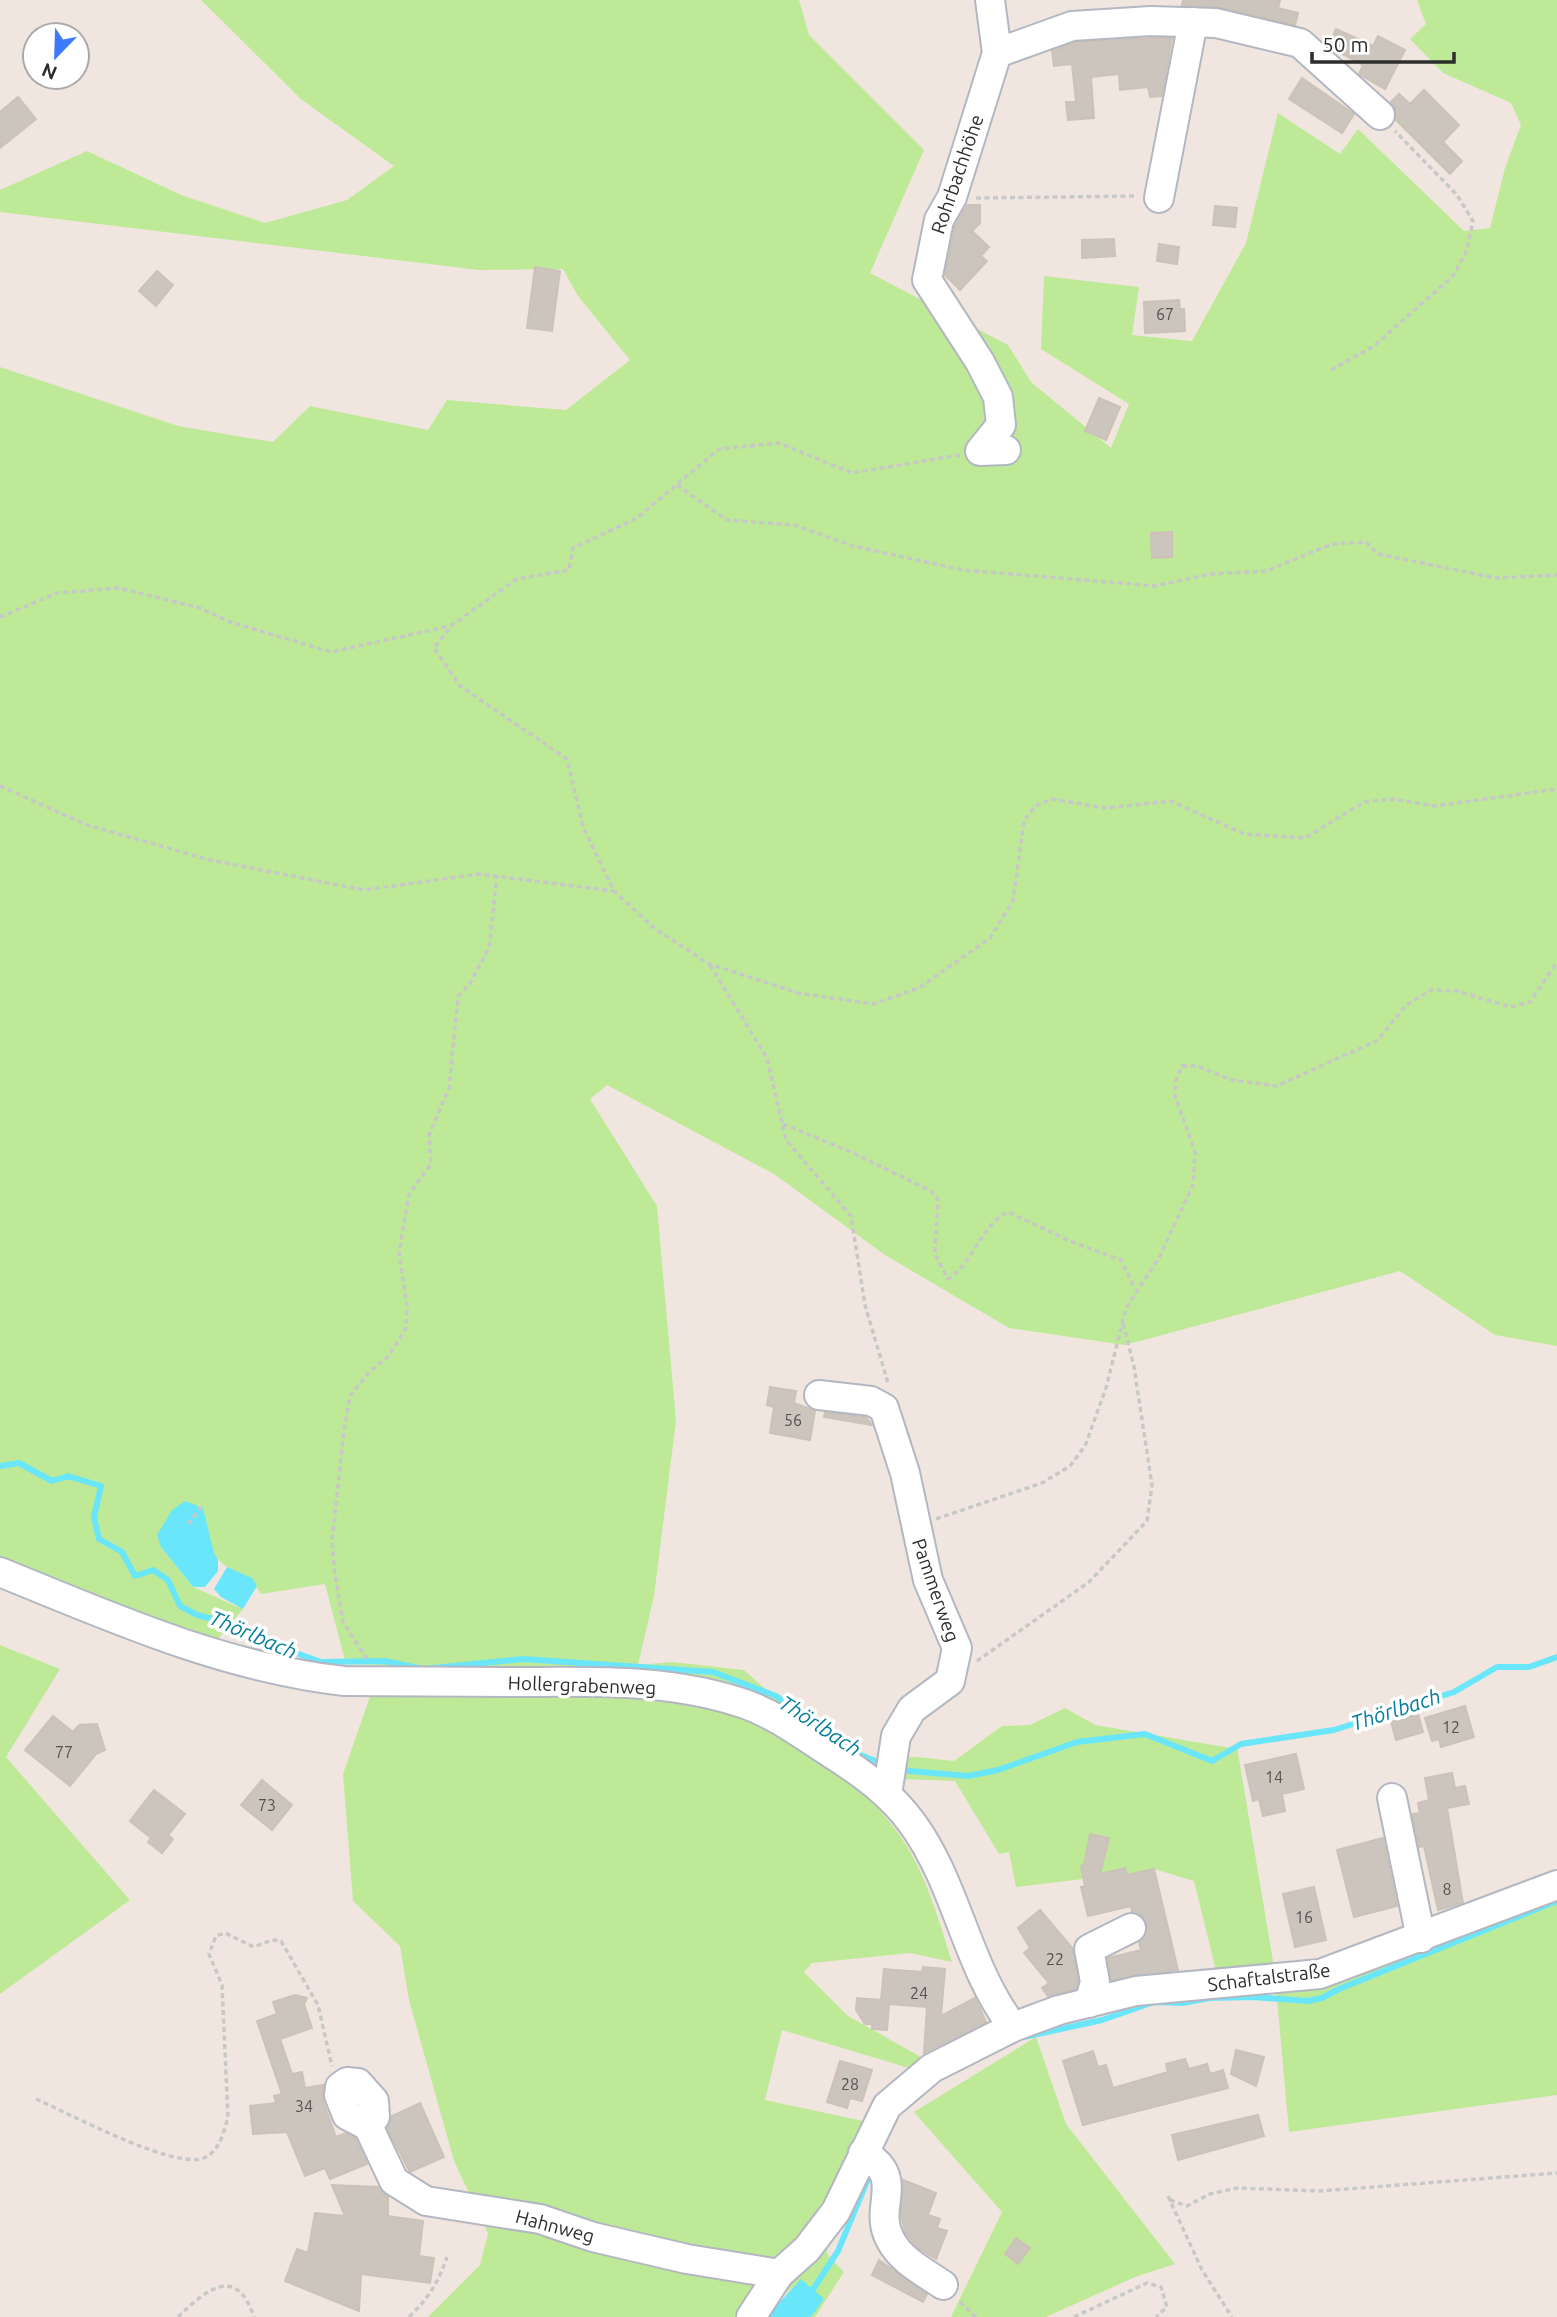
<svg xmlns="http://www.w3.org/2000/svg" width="1557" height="2317" font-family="Ubuntu,sans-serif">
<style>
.green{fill:#beea97}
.water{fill:#6ae6fa}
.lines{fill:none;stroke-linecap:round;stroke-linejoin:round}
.stream{stroke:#6ae6fa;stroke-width:6}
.building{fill:#cbc5bd;stroke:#ccc2b8;stroke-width:2}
.minor-casing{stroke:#b3b7c2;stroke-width:32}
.path{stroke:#c8c8c8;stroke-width:3.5;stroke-dasharray:5 3.5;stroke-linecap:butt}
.minor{stroke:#fff;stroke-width:28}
.labels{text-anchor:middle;stroke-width:7;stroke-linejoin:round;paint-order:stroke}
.number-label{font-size:16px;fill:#545351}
.street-label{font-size:19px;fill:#2d2d2d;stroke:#fff}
.water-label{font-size:21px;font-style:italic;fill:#037d9d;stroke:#fff}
</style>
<rect width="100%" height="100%" fill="#f0e6df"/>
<!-- green -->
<g class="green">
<path d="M201,0H799L809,35L924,150L870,273L1008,345L1031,382L1111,448L1129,404L1041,349L1044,276L1139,287L1132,335L1192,341L1246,243L1278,113L1340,154L1358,129L1464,231L1490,228L1505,168L1521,125L1511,103L1443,73L1410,39L1426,24L1417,0H1557V1346L1495,1335L1400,1271L1125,1345L1009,1328L885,1255L774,1174L607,1085L590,1099L657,1206L676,1421L654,1596L638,1665L672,1662L744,1670L797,1718L854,1758L917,1757L954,1761L1002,1726L1030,1725L1065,1708L1095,1725L1231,1748L1241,1744L1237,1747L1274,1967L1216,1971L1194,1881L1154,1869L1127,1875L1125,1868L1108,1872L1110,1881L1103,1883L1100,1871L1108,1837L1090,1834L1084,1865L1081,1866L1083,1879L1016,1887L1009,1852L999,1854L955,1781L876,1778L863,1793C918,1845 930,1892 952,1962L910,1953L812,1963L804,1972L848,2016L921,2057L909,2068L782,2030L765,2100L863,2121L829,2206L827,2254L844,2272L815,2317H811L814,2311L798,2283L785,2294L766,2317H428L480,2265L488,2233L454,2161L409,2000L400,1946L353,1901L343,1774L381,1665L346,1664L325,1584L261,1594C246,1568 230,1576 216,1556C207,1544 206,1522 203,1508L199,1505L161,1547L193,1587L243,1609L217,1640L0,1559V367L178,426L273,442L310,406L428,430L447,400L566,410L630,360L578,296L563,269L479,270L0,212V190L87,151L181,195L265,223L347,200L394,166L302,100Z"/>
<path d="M0,1645L60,1669L6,1757L130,1900L0,1994Z"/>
<path d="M1557,1897V2095L1289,2132L1276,1988Z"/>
<path d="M1036,2037L1066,2124L1175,2264L1135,2277L1046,2317H951L1002,2212L914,2112Z"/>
</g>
<!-- water -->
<g class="water">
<path d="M185,1501L203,1508L214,1553L218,1559V1571L205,1587H193L161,1547L157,1535L172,1510Z"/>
<path d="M227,1567L252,1578L257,1586L243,1609L221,1597L214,1589Z"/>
<path d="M801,2279L824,2299L811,2317H766Z"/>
</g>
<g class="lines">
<!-- stream -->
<g class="stream">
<path d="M0,1466L19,1463L52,1481L68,1476L101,1486L94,1517L99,1539L122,1552L135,1576L153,1570L168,1580L180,1606L197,1615L237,1625L274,1645L321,1662L385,1661L423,1669L523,1659L713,1672L776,1696L853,1752L883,1764"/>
<path d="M899,1770L968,1776L998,1770L1077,1742L1145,1734L1212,1761L1241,1744L1334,1730L1454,1692L1497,1667H1529L1557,1657"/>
<path d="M1024,2037L1102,2020L1154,2002L1183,2003L1209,1998L1253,1997L1308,2001L1322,1998L1339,1989L1557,1901"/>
<path d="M810,2294L838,2251L872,2169"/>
</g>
</g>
<!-- building -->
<g class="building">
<path d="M1183,0H1280L1278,8L1298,13L1295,25L1220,7L1182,5Z"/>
<path d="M1336,29L1373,46L1378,36L1405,50L1385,89L1359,74L1363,65L1328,46Z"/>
<path d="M1151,38H1172L1162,96L1150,97L1148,87L1120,90L1119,74L1091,77L1094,118L1068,120L1066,102H1076L1072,64L1054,66L1052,51L1075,42Z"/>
<path d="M1302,78L1354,114L1342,133L1289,99Z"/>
<path d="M1424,90L1459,125L1443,142L1462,161L1450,174L1396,120V111L1391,102L1399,94L1410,104Z"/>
<path d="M18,97L36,119L0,148V112Z"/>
<path d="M967,205H980V223L972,231L989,247L981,256L987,261L960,290L945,275L955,226Z"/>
<path d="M1215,206L1237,208L1235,227L1213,225Z"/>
<path d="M1114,239L1115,256L1082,258V240Z"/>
<path d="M1159,244L1179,247L1177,264L1157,261Z"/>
<path d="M535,267L560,271L552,331L527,328Z"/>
<path d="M157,271L173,285L156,306L139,291Z"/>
<path d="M1179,300L1180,309H1184L1185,331L1145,333L1144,302Z"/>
<path d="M1099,398L1120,407L1106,440L1085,431Z"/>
<path d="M1172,532V557L1152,558L1151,533Z"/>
<path d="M770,1387L796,1391L794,1403L815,1411L810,1440L770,1433L774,1407L767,1405Z"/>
<path d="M825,1412L866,1417L872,1425L824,1417Z"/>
<path d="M1465,1706L1474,1737L1441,1747L1439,1739L1432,1741L1425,1718Z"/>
<path d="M1418,1714L1423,1732L1396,1740L1391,1722Z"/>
<path d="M53,1716L73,1732L79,1725L97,1724L105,1750L96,1754L70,1786L25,1750Z"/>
<path d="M1296,1754L1304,1789L1282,1794L1285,1811L1263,1816L1259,1799L1253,1801L1245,1765Z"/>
<path d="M1452,1773L1455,1788L1465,1786L1469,1804L1447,1808L1463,1903L1438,1910L1424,1846L1419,1847L1412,1814L1420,1813L1418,1803L1429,1800L1425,1778Z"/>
<path d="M262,1780L292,1805L272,1830L241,1805Z"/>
<path d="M154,1790L185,1814L168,1835L173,1839L162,1853L148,1842L151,1838L130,1821Z"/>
<path d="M1090,1834L1109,1838L1100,1874L1125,1868L1127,1875L1154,1869L1178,1970L1111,1980L1108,1958L1141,1950L1139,1942L1148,1928L1145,1920L1132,1912L1131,1906L1088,1916L1081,1887L1085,1886L1081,1866L1084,1865Z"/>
<path d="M1383,1838L1397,1906L1354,1917L1337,1850Z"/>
<path d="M1314,1887L1326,1940L1295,1947L1283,1894Z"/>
<path d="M1040,1910L1073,1949L1078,1981L1076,1989L1048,1996L1042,1988L1049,1983L1024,1953L1030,1948L1018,1928Z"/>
<path d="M923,1967L945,1969L941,2016L975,1998L986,2022L924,2053L927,2007L889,2004L887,2030L872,2029V2024H865L856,2010L857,1998L881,2000L884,1969L922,1972Z"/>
<path d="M295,1995L307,1998L304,2004L312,2028L280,2039L292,2074L302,2072L305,2088L323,2085V2101L336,2137L346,2133L355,2138L367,2164L330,2179L325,2168L305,2176L287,2132L253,2134L250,2106L276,2103L274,2096L282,2094L257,2021L277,2014L273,2002Z"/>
<path d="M1236,2050L1264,2057L1256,2086L1231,2074Z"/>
<path d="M1093,2051L1098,2067L1106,2065L1113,2088L1168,2072L1166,2064L1185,2059L1189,2069L1207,2064L1210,2074L1223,2070L1228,2088L1083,2125L1063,2061Z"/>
<path d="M840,2061L872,2070L862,2101L850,2098L847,2108L827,2102Z"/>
<path d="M420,2103L444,2157L410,2172L387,2128L392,2116Z"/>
<path d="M1258,2115L1264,2136L1178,2160L1172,2135Z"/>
<path d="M903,2180L936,2193L928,2215L940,2219L937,2228L947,2231L936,2259L917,2247L905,2232L901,2215Z"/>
<path d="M332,2185L378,2187L388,2197V2216L423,2221L419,2256L434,2258L430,2283L361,2274L359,2311L285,2281L297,2249L308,2253L315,2213L345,2216Z"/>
<path d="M1016,2238L1030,2248L1018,2264L1005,2254Z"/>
<path d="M879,2260L927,2294L923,2302L872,2275Z"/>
</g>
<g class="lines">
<defs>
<g id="minor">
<path d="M990,0L997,53L952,197L939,220L927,280L980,362L998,397L1001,425L980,451L1006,450"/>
<path d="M997,53L1072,26L1151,21L1216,23L1300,43L1380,115"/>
<path d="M1159,198L1193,22"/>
<path d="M819,1395L871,1401L884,1408L905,1473L928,1580L957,1648L950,1681L912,1709L896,1736L887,1795"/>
<path d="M0,1572C110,1617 225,1668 344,1681C400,1681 457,1682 514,1682C591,1682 670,1678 745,1704C776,1715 804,1736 832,1754C862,1773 891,1794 912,1823C957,1884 966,1966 1013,2027"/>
<path d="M1392,1798L1421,1938"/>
<path d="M1089,2003L1095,1982L1089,1949L1131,1928"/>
<path d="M368,2126L375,2117L374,2101L358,2083L347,2082L340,2087L339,2095L347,2115L368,2126L394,2181L426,2201L540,2219L593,2237L687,2259L779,2274"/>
<path d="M863,2153C908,2178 872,2206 890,2239C900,2260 924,2272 943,2285"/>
<path d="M751,2317L779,2274L807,2249L836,2211L887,2106L932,2068L1013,2027L1059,2010L1136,1991L1320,1974L1557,1885"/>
</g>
</defs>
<!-- minor casing -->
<use href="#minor" class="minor-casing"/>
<!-- path -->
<g class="path">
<path d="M976,198L1136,196"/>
<path d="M1331,370L1374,346L1453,276L1467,250L1473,221L1457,195L1395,131"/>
<path d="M960,455L852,473L779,443L719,449L637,518L573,548L569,570L517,579L452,625L434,648L460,686L567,759L583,827L614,891L654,928L709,964L798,993L873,1004L919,988L990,938L1013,901L1024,821L1035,806L1052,799L1105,808L1171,801L1244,834L1305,838L1364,802L1392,799L1435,806L1557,789"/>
<path d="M677,485L727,520L794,525L853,546L963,570L1155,586L1210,574L1266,571L1332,544L1366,542L1378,554L1495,578L1557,575"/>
<path d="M0,617L57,593L119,588L200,608L230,622L331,652L450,626"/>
<path d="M0,786L87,825L210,860L364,890L479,874L614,891"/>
<path d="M710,965L767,1058L786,1140L851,1216L865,1305L888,1383"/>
<path d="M783,1124L849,1151L931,1191L938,1200L935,1254L948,1279C974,1262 980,1226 1008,1212L1070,1241L1121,1260L1135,1289"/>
<path d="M936,1519L1042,1483L1070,1466L1085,1446L1106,1388L1126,1308L1160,1256L1193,1185L1195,1152L1175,1096L1176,1080L1182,1066H1197L1232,1080L1277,1086L1378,1040L1405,1006L1431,990L1457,991L1511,1007L1530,1002L1557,962"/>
<path d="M188,1524L201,1507"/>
<path d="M367,1659L343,1622L335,1574L332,1542L344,1429L350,1396L370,1371L388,1357L406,1328L407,1305L399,1253L409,1194L431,1164L429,1135L449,1088L458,996L470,983L489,948L497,876"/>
<path d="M977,1661L1089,1582L1147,1521L1152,1485L1134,1367L1123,1322"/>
<path d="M36,2099C68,2113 174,2170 204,2158C220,2151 224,2131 228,2117L222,1985L209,1954L216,1936L225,1933L254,1947L272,1940L281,1941L318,2005L332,2066"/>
<path d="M1168,2196L1202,2270L1232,2317"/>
<path d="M1170,2200L1187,2206L1210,2194L1237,2188L1320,2191L1557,2173"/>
<path d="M960,2302L976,2317"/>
<path d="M178,2317C205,2291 236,2263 254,2317"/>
<path d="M409,2317C428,2299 439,2281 447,2257"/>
<path d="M1074,2317L1147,2283L1161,2287L1167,2307L1156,2317"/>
</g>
<!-- minor -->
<use href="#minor" class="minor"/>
</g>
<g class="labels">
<!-- number labels -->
<g class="number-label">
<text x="1165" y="320">67</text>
<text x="793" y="1426">56</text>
<text x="1451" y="1733">12</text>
<text x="64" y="1758">77</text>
<text x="1274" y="1783">14</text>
<text x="267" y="1811">73</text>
<text x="1447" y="1895">8</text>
<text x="1304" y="1923">16</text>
<text x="1055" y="1965">22</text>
<text x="919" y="1999">24</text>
<text x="850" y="2090">28</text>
<text x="304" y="2112">34</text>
</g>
<!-- street labels -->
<g class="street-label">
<text transform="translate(957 174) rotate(-71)" y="7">Rohrbachhöhe</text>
<text transform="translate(936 1590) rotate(71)" y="7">Pammerweg</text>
<text transform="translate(582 1685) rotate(2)" y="7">Hollergrabenweg</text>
<text transform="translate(1269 1977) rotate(-7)" y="7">Schaftalstraße</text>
<text transform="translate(555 2226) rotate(15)" y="7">Hahnweg</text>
</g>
<!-- water labels -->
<g class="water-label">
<text transform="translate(253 1635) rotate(23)" y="7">Thörlbach</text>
<text transform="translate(1396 1710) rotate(-18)" y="7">Thörlbach</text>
<text transform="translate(820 1726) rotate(33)" y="7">Thörlbach</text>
</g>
</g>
<!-- north arrow -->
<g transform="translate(56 56) rotate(203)"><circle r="33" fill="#ffffff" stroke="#ababab" stroke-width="2"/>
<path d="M0-5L12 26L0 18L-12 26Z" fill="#3d7aff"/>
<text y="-10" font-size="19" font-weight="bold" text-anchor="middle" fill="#2d2d2d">N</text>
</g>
<!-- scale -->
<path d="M1312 52v10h142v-10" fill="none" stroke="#2d2d2d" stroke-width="3.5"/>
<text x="1322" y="52" font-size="21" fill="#2d2d2d" stroke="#ffffff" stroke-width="5" paint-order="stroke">50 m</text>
</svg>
